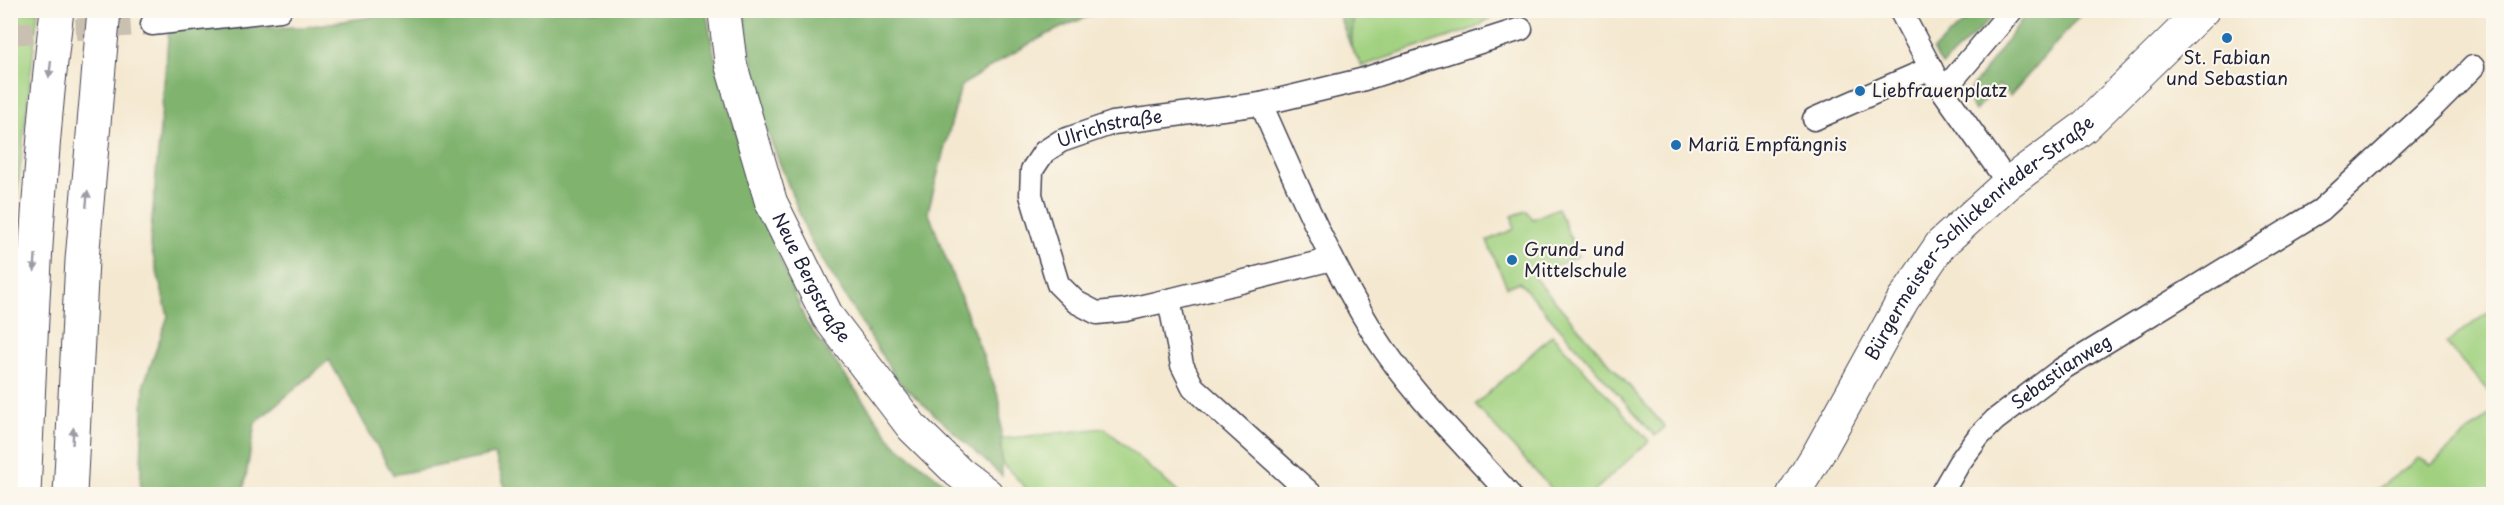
<svg xmlns="http://www.w3.org/2000/svg" width="2504" height="505" font-family="'Playpen Sans',sans-serif">
<style>
.green{fill:#a1d180;stroke:#627a5e;stroke-width:1.5}
.forest{fill:#80b36e;stroke:#516a54;stroke-width:1.5}
.lines{fill:none;stroke-linecap:round;stroke-linejoin:round}
.street-tunnel{stroke:#cac0b2;stroke-width:22;stroke-dasharray:22 11;stroke-linecap:butt}
.street-casing{stroke:#424051;stroke-width:25}
.secondary-casing{stroke:#424051;stroke-width:34}
.highway-casing{stroke:#424051;stroke-width:35}
.street{stroke:#fff;stroke-width:22}
.secondary{stroke:#fff;stroke-width:32}
.highway{stroke:#fff;stroke-width:33}
.oneway{fill:#9c9ca7}
.poi-dot{fill:#1f6fb2;stroke:#fbf7ec;stroke-width:2}
.labels{text-anchor:middle;stroke-width:4.5;stroke-linejoin:round;paint-order:stroke}
.poi-label{font-size:18px;fill:#22223b;stroke:#fbf7ec;text-anchor:start}
.street-label{font-size:18px;fill:#22223b;stroke:#fbf7ec}
</style>
<rect width="100%" height="100%" fill="#fbf7ec"/>
<filter id="ink" filterUnits="userSpaceOnUse"><feTurbulence type="fractalNoise" baseFrequency=".0167" numOctaves="2"/><feDisplacementMap in="SourceGraphic" scale="12" xChannelSelector="R" yChannelSelector="G"/><feConvolveMatrix kernelMatrix="1 2 1 2 8 2 1 2 1" color-interpolation-filters="sRGB"/></filter>
<filter id="wash" filterUnits="userSpaceOnUse"><feTurbulence type="fractalNoise" baseFrequency=".008" numOctaves="4" result="noise"/><feDisplacementMap in="SourceGraphic" scale="24" xChannelSelector="R" yChannelSelector="G"/><feGaussianBlur stdDeviation="1.35" result="paint"/><feColorMatrix in="noise" values="0 0 0 0 0 0 0 0 0 0 0 0 0 0 0 0 0 1.4 0 .05"/><feComposite in="paint" operator="in"/></filter>
<g filter="url(#wash)">
<rect width="100%" height="100%" fill="#f4e8d0"/>
<!-- green -->
<g class="green">
<path d="M14,11H38L15,212L11,308L10,43L14,41L20,22Z"/>
<path d="M1354,11H1501L1475,28L1362,66L1351,47Z"/>
<path d="M1558,208L1578,256L1533,276L1665,427L1655,436L1519,282L1507,287L1487,241L1514,229L1512,216L1526,211L1533,219Z"/>
<path d="M2493,309V397L2446,343Z"/>
<path d="M1552,335L1649,441L1591,494H1556L1475,405Z"/>
<path d="M2492,412L2493,494H2371L2419,458L2431,465Z"/>
<path d="M1105,428L1180,494H1032L999,460L1001,439Z"/>
</g>
<!-- forest -->
<g class="forest">
<path d="M417,10L706,11L716,63L756,199L806,322L894,443L958,494H507L495,455L393,475L329,360L255,423L243,494H140L144,384L168,316L150,243L169,28L304,27Z"/>
<path d="M743,10L1108,11C1063,21 1000,60 961,86L928,211L1000,401L1002,476L897,380L810,240L765,126Z"/>
<path d="M1337,11H1354L1351,47Z"/>
<path d="M1977,11H1999L1942,65L1933,50Z"/>
<path d="M2028,11H2084L2010,96L1999,85L1975,111L1966,96Z"/>
</g>
</g>
<g filter="url(#ink)">
<g class="lines">
<!-- street-tunnel -->
<path class="street-tunnel" d="M10,34L152,24"/>
<defs>
<g id="street">
<path d="M1900,10L1943,91L2008,183"/>
<path d="M152,24L280,10"/>
<path d="M1943,91L2012,10"/>
<path d="M1261,104C1296,182 1329,261 1374,334C1411,393 1463,443 1509,494"/>
<path d="M1814,119L1931,68"/>
<path id="s1" d="M1332,259L1169,300L1126,310L1097,313L1076,302L1058,284L1031,195L1032,170L1044,152L1061,141L1113,123L1261,104L1361,80L1521,29"/>
<path d="M1169,300L1182,365L1193,387L1311,494"/>
<path id="s2" d="M1941,494L1959,463L1979,436L1995,420L2062,369L2321,210L2435,105L2473,67"/>
</g>
<g id="secondary">
<path id="s3" d="M724,10L731,65L771,202L828,317L912,427L958,472L987,494"/>
<path id="s4" d="M1793,494L1818,454L1903,300L1941,244L2008,183L2083,128L2203,10"/>
</g>
<g id="highway">
<path d="M24,494C31,333 37,171 57,10"/>
<path d="M70,494L82,260L104,10"/>
</g>
</defs>
<!-- street casing -->
<use href="#street" class="street-casing"/>
<!-- secondary casing -->
<use href="#secondary" class="secondary-casing"/>
<!-- highway casing -->
<use href="#highway" class="highway-casing"/>
<!-- street -->
<use href="#street" class="street"/>
<!-- secondary -->
<use href="#secondary" class="secondary"/>
<!-- highway -->
<use href="#highway" class="highway"/>
</g>
<!-- one-way arrows -->
<defs><path id="oneway-solid" d="M-6-.8H1V-3.2L6.5 0L1 3.2V.8H-6Z" transform="scale(1.5)"/></defs>
<g class="oneway">
<use href="#oneway-solid" transform="translate(50 69) rotate(97)"/>
<use href="#oneway-solid" transform="translate(87 199) rotate(-85)"/>
<use href="#oneway-solid" transform="translate(35 263) rotate(94)"/>
<use href="#oneway-solid" transform="translate(73 436) rotate(-87)"/>
</g>
</g>
<!-- markers -->
<g class="poi-dot">
<circle cx="2227" cy="38" r="6"/>
<circle cx="1860" cy="91" r="6"/>
<circle cx="1676" cy="145" r="6"/>
<circle cx="1512" cy="260" r="6"/>
</g>
<g class="labels">
<!-- poi labels -->
<g class="poi-label">
<text x="2227" y="64" text-anchor="middle">St. Fabian<tspan x="2227" dy="21">und Sebastian</tspan></text>
<text x="1872" y="97">Liebfrauenplatz</text>
<text x="1688" y="151">Mariä Empfängnis</text>
<text x="1524" y="256">Grund- und<tspan x="1524" dy="21">Mittelschule</tspan></text>
</g>
<!-- street labels -->
<g class="street-label">
<text dy="6" stroke="none"><textPath href="#s1" startOffset="501">Ulrichstraße</textPath></text>
<text dy="6" stroke="none"><textPath href="#s4" startOffset="321">Bürgermeister-Schlickenrieder-Straße</textPath></text>
<text dy="6" stroke="none"><textPath href="#s3" startOffset="284">Neue Bergstraße</textPath></text>
<text dy="6" stroke="none"><textPath href="#s2" startOffset="174">Sebastianweg</textPath></text>
</g>
</g>
<!-- margin -->
<rect width="2504" height="505" fill="none" stroke="#fbf7ec" stroke-width="36"/>
</svg>
